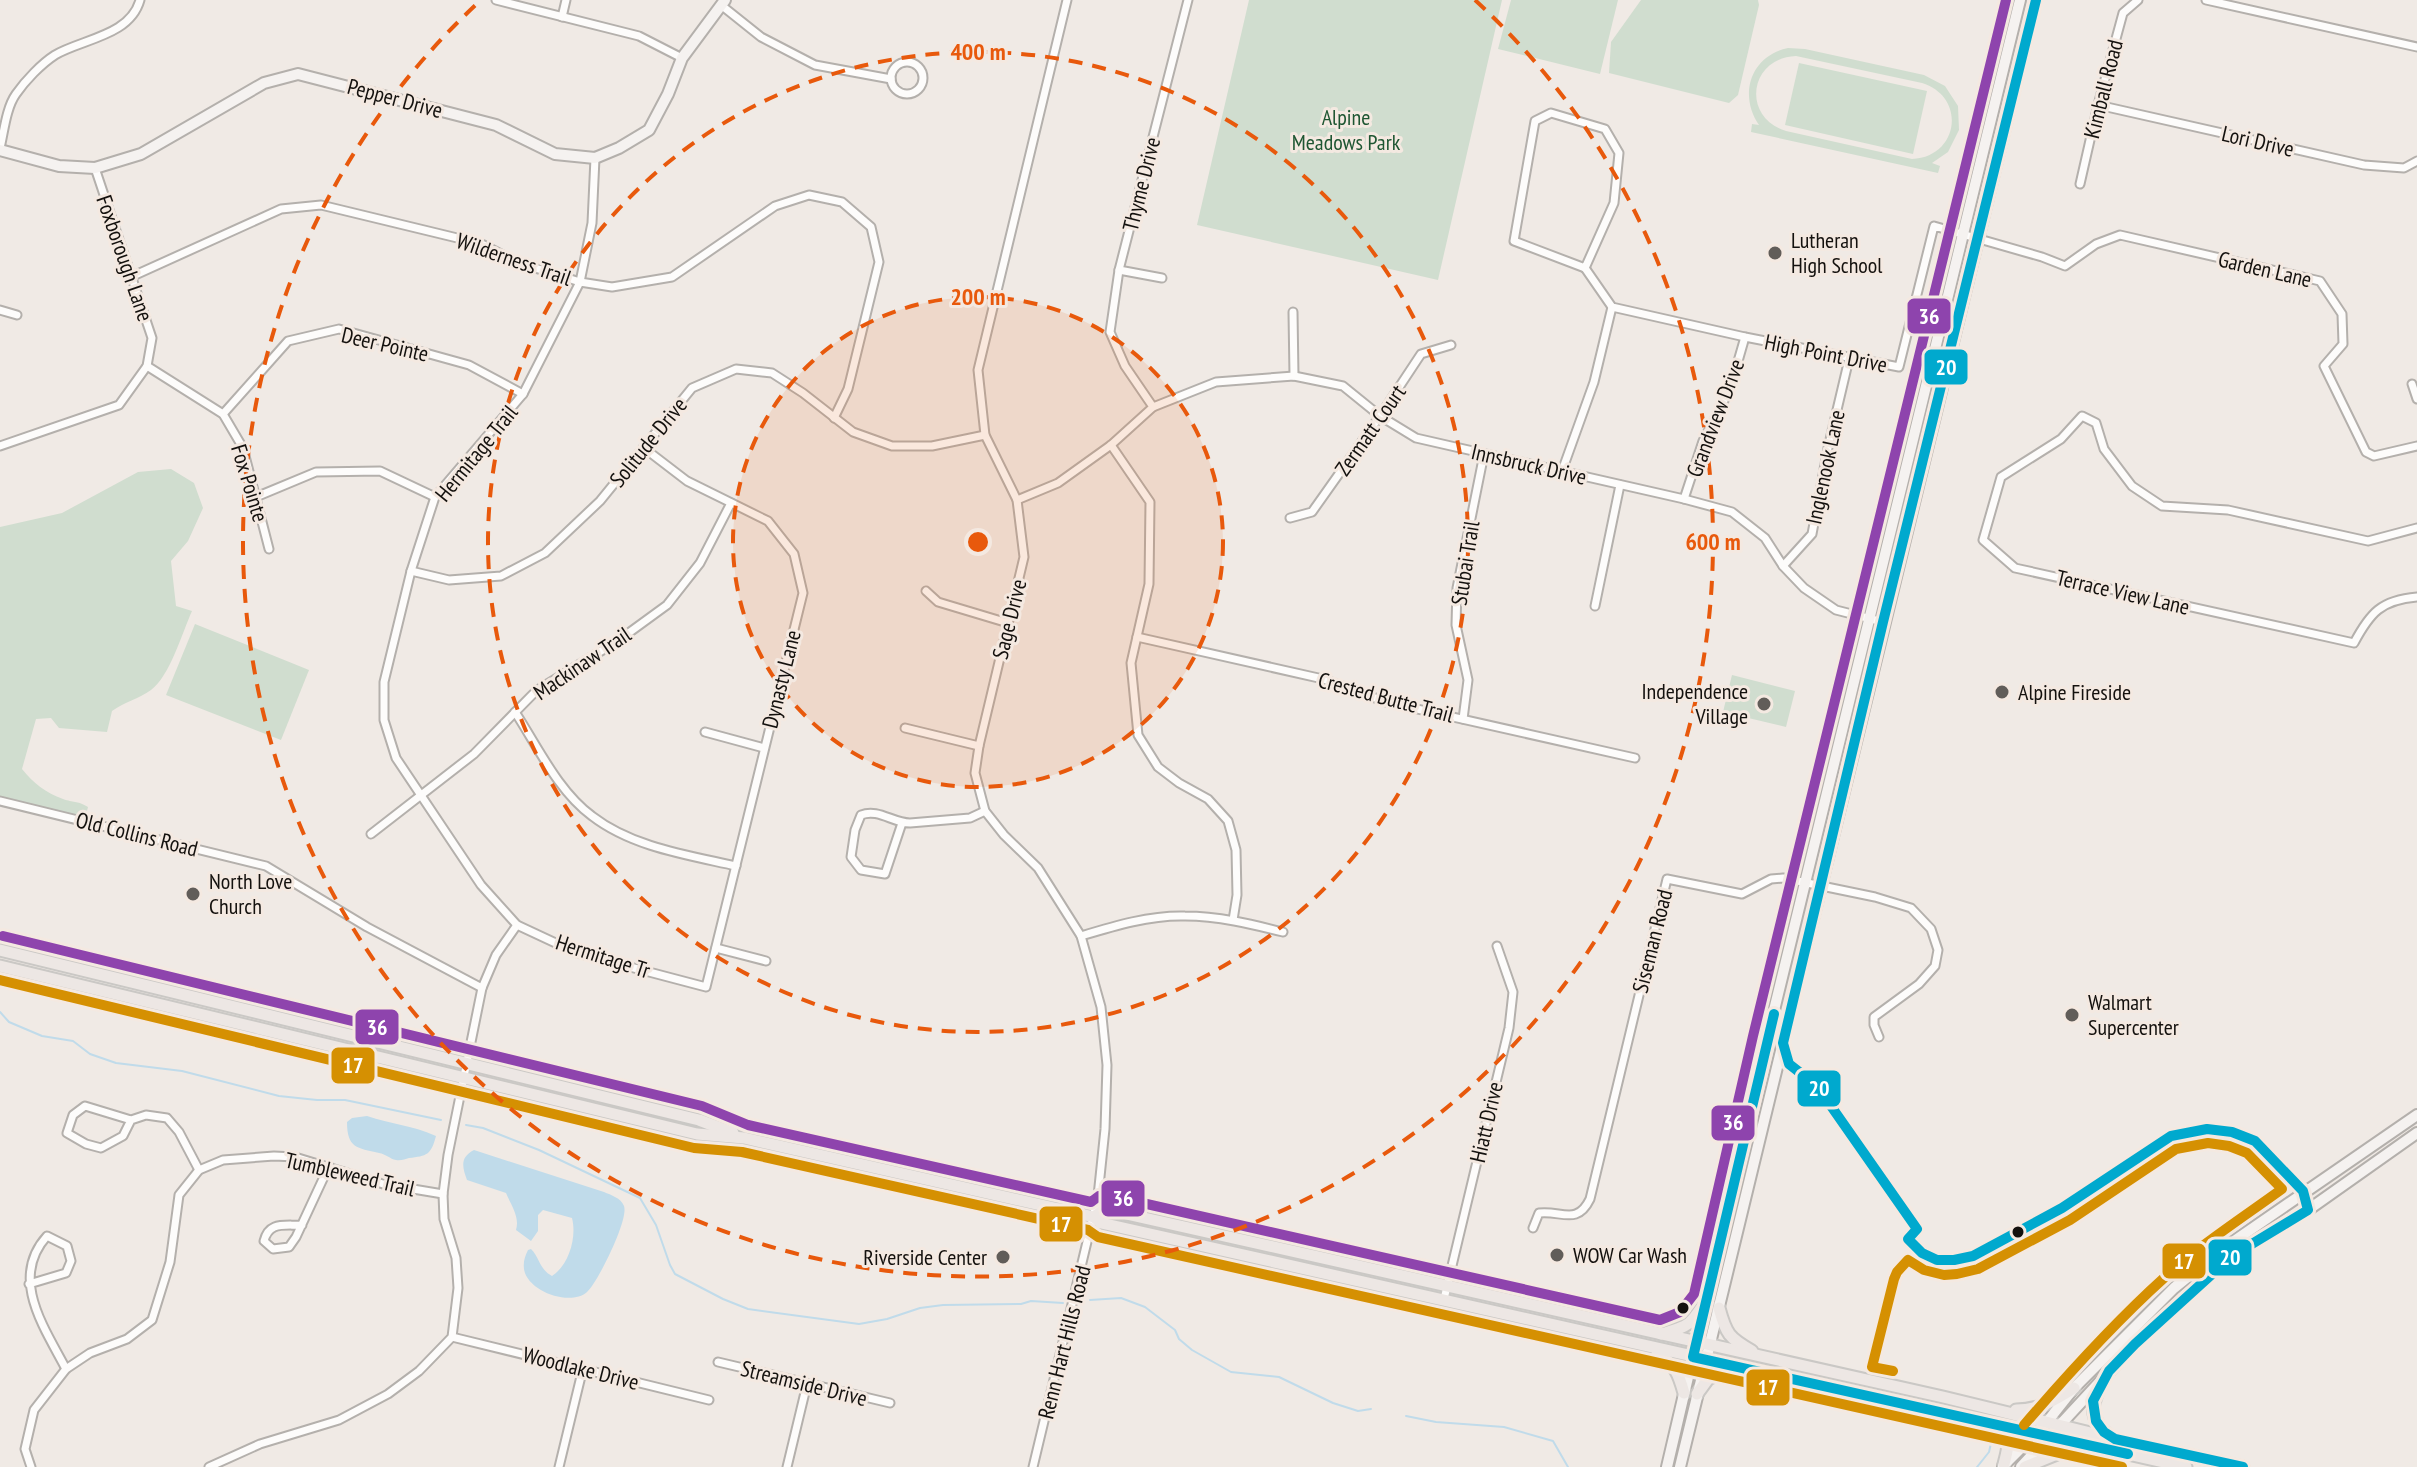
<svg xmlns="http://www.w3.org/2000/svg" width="2417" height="1467" font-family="'PT Sans Narrow',sans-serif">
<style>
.green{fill:#d0ddcf;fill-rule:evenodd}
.water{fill:#c0dbea}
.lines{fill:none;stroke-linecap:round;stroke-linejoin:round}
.stream{stroke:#c0dbea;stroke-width:2}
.street-casing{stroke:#b4b0ac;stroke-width:11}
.secondary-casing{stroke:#b4b0ac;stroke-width:14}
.primary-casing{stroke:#cac8c5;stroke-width:15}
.street{stroke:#fdfcfb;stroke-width:7}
.secondary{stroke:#f5f2f0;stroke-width:10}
.primary{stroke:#ede7e4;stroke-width:11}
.bus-1-casing{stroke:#f4e9e1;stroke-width:16}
.bus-2-casing{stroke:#f4e9e1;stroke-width:16}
.bus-3-casing{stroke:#f4e9e1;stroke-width:16}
.bus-1{stroke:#00a9ce;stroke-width:10}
.bus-2{stroke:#d59002;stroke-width:10}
.bus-3{stroke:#8e44ad;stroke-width:10}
.ring{fill:none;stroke:#e8590c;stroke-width:4;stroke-dasharray:14 10}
.poi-dot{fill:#615d59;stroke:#f4e9e1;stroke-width:3}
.bus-dot{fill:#14110e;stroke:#f4e9e1;stroke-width:3}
.labels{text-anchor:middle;stroke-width:6;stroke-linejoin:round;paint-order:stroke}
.street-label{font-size:22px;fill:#14110e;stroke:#f4e9e1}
.park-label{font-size:22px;fill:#1e5632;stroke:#f4e9e1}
.poi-label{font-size:22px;fill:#14110e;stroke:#f4e9e1;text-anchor:start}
.centre{fill:#e8590c;stroke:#f4e9e1;stroke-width:4}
.ring-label{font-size:24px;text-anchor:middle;font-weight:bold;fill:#e8590c;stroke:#f4e9e1;stroke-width:6;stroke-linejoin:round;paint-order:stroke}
.line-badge{stroke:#f4e9e1;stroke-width:3}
.badge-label{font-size:22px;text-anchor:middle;font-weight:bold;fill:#fff}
</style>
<rect width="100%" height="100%" fill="#f0eae5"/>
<!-- green -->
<g class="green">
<path d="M1249,0H1502L1438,280L1197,225Z"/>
<path d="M1511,0H1618L1600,74L1498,49Z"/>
<path d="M1641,0H1758L1759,5L1738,95L1729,103L1609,73L1611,42Z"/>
<path d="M1788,48L1805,49L1924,75L1945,86L1958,106L1959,130L1948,152L1932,163L1940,166L1938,173L1751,132L1752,124L1759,125C1738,94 1751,56 1788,48ZM1796,56L1922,83C1967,97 1959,157 1912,159L1786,131C1741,117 1749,58 1796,56Z"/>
<path d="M1799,63L1927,91L1913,154L1785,125Z"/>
<path d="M171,469L194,483L203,508L188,541L171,561L176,606L192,611C182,633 170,676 151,690C139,699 124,702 112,711L107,732L59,728L51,718L36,719L22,769C33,783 46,793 63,799C74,803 76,800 88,807L85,819L0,797V527L62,513L138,472Z"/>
<path d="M195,624L309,670L281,740L166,695Z"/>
<path d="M1732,675L1795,691L1786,727L1723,712Z"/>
</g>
<!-- water -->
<g class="water">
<path d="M367,1116C391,1124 411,1125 436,1136C431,1155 427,1156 409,1158C405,1159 401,1161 396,1160C390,1159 386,1154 379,1153C357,1148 347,1148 347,1122L352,1118Z"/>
<path d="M474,1150L604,1192C611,1195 621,1198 624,1206C629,1219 598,1282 587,1292C570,1307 527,1291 524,1269C523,1262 525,1256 528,1250L531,1249C540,1258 539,1269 552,1276C569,1265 577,1237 572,1218L543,1210L538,1215V1231L531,1241L516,1230C520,1217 511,1205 506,1193L467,1180C462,1167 460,1157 474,1150Z"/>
</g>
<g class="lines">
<!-- stream -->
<g class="stream">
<path d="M0,1012L9,1022L42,1036L73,1041L90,1054L116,1063L182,1071L279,1096L317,1100H345L441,1120"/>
<path d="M466,1125L483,1128L539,1150L640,1198L656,1225L670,1265L675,1274L723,1299L748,1309L859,1324L887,1319L920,1308L943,1305L1021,1304L1031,1301L1063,1303"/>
<path d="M1090,1300L1121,1298L1145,1307L1175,1330L1179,1339L1192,1350L1231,1372L1279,1377L1333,1403L1358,1411L1371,1409"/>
<path d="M1406,1416L1436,1422L1504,1427L1553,1441L1568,1467"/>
<path d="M1977,1467L1989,1452L1993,1434"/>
</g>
<defs>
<g id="street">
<path d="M496,0L639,36L682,58"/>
<path d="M2206,0L2417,47"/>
<path d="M721,5L761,37L815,65L891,79"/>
<path d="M562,17L566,0"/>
<circle cx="907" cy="78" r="16"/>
<path d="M2098,105L2364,165L2404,168L2417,161"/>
<path d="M1551,113L1605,129L1619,153L1614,203L1585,268L1514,241L1535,121Z"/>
<path d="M0,148C4,132 6,108 16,94C25,81 41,64 55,55C82,39 130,36 140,0"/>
<path d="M595,158L592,223L580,282L523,394L435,497L411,571L384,682V720L396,758L481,885L517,925L577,953L706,987L803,593L794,554L768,521L687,481L644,448"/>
<path d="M2080,184L2098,105L2123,13L2138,0"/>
<path d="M1585,268L1612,307L1745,337L1899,367L1934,226L2042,257L2065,266L2096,244L2120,235L2320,281L2342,314L2343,344L2324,366L2366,452L2374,456L2417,446"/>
<path d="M1119,270L1162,278"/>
<path d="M133,276L281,209L321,205L482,244L516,262L580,282L612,287L672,277L775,206L809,195L842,202L871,227L879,262L848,389L834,418"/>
<path d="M0,310L17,315"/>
<path d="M1293,312L1294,376"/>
<path d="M147,366L223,414L243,448L269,549"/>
<path d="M2412,384L2417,399"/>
<path d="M1153,407L1216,382L1294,376L1343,386L1380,416L1416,438L1684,499L1732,512L1765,538L1783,566L1804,588L1836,610L1883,622"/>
<path d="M223,414L288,341L339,329L469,365L523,394"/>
<path d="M1111,445L1150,502L1149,584L1131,663L1138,735L1158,767L1179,783L1208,799L1228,821L1236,850L1237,895L1233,920"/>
<path d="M0,446L119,405L147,366L152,338L95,168"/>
<path d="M1562,471L1594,382L1612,307"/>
<path d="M256,497L316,472L380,471L435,497"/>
<path d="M1684,499L1703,441L1730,389L1745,337"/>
<path d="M1017,500L1058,483L1111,445L1153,407L1125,366L1110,332L1119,270L1188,0"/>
<path d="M1290,518L1312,512L1380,416L1421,354L1451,345"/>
<path d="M2417,528L2368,541L2228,510L2162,506L2132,486L2104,449L2096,423L2082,416L2061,439L2001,477L1983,540L2015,568L2354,643C2370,613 2381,600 2417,597"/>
<path d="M1783,566L1812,534L1828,448L1849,359"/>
<path d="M411,571L449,580L501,576L545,553L600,501L692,388L736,369L772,373L803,393L853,432L892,446H932L985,435"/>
<path d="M926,591L938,602L1008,623"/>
<path d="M1595,606L1620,485"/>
<path d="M1137,637L1323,679L1386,702L1635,758"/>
<path d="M515,712C538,747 558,791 592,816C632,847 687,855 736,866"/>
<path d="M1463,719L1468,680L1456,625L1457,588L1484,454"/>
<path d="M905,728L979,746"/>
<path d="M705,732L764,748"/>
<path d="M0,801L266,866L367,927L482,988"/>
<path d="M902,823L885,874L861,870L851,857L855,830L861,815C878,808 893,823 910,823L970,818L985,811"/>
<path d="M371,834L474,754L536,691L619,640L667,605L700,563L731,503"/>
<path d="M1081,936C1114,926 1150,915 1185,916C1218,916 1251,924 1283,932"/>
<path d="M716,948L766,961"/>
<path d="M131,1120L123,1136L101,1148L86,1144L67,1133L73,1115L85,1106L131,1120L146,1115L167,1118L179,1132L199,1170"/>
<path d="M302,1225C284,1226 269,1221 264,1241L273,1249L289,1247L296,1237L329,1166"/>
<path d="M1533,1228L1539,1213C1561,1210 1577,1226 1590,1199L1667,879L1742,894L1771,879L1783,878L1875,897L1911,908L1931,929L1938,950L1935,966L1919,984L1874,1017V1025L1879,1037"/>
<path d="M29,1284L66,1273L71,1261L67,1246L47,1236C9,1278 44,1327 66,1369"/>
<path d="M1444,1299L1509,1028L1513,992L1497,946"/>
<path d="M452,1337L709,1400"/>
<path d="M718,1362L890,1403"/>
<path d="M31,1467L25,1449L34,1410L66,1369L90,1353L127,1339L152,1320L170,1262L179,1195L199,1170L223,1160L274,1156L295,1157L383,1184L443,1194"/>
<path d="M209,1467L260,1444L339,1420L388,1394L419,1371L452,1337L458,1288L456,1258L444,1219L443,1194L448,1155L482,988L496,955L517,925"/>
<path d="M559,1467L583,1368"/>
<path d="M787,1467L807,1384"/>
<path d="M1033,1467L1098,1196L1105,1129L1107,1065L1101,1007L1081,936L1038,868L1004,835L985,811L975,773L979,746L1024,557L1017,500L985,435L978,370L1067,0"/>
</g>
<g id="secondary">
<path d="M0,150L59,166L95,168L141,154L264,83L298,74L496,125L555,154L595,158L619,148L649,130L668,94L682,58L725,0"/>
<path d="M2003,1466L2047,1422L2074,1388L2174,1288L2221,1250L2417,1115"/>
<path d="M1667,1467L1767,1039L2020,0"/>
<path d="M1680,1467L2036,0"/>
<path d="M2021,1467L2135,1344L2232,1256L2308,1210L2417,1133"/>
</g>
<g id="primary">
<path d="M0,950L699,1120L733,1133"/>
<path d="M0,966L697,1134L744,1138L1094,1217L1101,1223L2186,1467"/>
<path d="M1094,1217L1104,1209L1943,1397L2123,1441L2243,1467"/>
<path d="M1719,1308C1726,1334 1729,1338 1752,1351"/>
<path d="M1661,1334C1690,1326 1691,1325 1707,1299"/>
<path d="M1657,1354C1675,1363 1679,1375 1684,1393"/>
<path d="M2109,1371C2095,1394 2082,1417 2111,1437"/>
<path d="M1697,1394L1708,1379L1733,1366"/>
<path d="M2016,1410C2040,1410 2054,1400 2074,1388"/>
<path d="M1996,1426C2013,1436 2008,1448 2004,1464"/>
<path d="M2025,1467L2062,1452L2085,1447"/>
</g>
</defs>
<!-- street casing -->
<use href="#street" class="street-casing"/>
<!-- secondary casing -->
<use href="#secondary" class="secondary-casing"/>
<!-- primary casing -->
<use href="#primary" class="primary-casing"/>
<!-- street -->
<use href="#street" class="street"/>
<!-- secondary -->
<use href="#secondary" class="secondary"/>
<!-- primary -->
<use href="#primary" class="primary"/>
<defs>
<g id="bus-1">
<path d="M2036,0L1883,622L1783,1043L1789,1064L1817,1086L1917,1229L1908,1239L1922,1253L1937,1260H1954L1973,1256L2062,1208L2171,1136L2207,1129L2232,1132L2255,1141L2303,1191L2308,1210L2232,1256L2135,1344L2109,1371L2093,1401L2096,1421L2104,1432L2115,1439L2243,1467"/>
<path d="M1774,1014L1693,1357L2128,1454"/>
</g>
<g id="bus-2">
<path d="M0,980L694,1148L742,1152L1088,1230L1098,1237L2122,1467"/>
<path d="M1893,1371L1872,1367L1894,1279L1897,1272L1908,1260L1924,1270L1944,1275L1957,1274L1978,1269L2070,1220L2176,1149L2208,1143L2229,1146L2247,1153L2282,1189C2242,1218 2200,1245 2164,1278C2114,1323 2068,1374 2024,1425"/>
</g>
<path id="bus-3" d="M3,936L702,1106L748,1125L1091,1202L1099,1196L1107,1195L1660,1320L1680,1312L1694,1294L1753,1036L2006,0"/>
</defs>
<!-- bus-1 casing -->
<use href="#bus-1" class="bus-1-casing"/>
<!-- bus-2 casing -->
<use href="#bus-2" class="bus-2-casing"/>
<!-- bus-3 casing -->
<use href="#bus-3" class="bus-3-casing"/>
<!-- bus-1 -->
<use href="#bus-1" class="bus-1"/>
<!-- bus-2 -->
<use href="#bus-2" class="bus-2"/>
<!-- bus-3 -->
<use href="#bus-3" class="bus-3"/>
</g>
<!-- distance rings -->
<circle cx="978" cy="542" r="245" fill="#e8590c" fill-opacity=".12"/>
<g class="ring">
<circle cx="978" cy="542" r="245"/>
<circle cx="978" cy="542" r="490"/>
<path d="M1475 0A735 735 0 1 1 481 0"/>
</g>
<!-- markers -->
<g class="poi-dot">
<circle cx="1775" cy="253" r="8"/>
<circle cx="2002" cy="692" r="8"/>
<circle cx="1764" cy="704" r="8"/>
<circle cx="193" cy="894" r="8"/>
<circle cx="2072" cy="1015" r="8"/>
<circle cx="1557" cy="1255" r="8"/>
<circle cx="1003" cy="1257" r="8"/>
</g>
<g class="bus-dot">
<circle cx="2018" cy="1232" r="7"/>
<circle cx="1683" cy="1308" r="7"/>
</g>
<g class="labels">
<!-- street labels -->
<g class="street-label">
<text transform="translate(2103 89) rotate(-76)" y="8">Kimball Road</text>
<text transform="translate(395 98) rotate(15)" y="8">Pepper Drive</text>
<text transform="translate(2258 141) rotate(13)" y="8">Lori Drive</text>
<text transform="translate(1141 184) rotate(-76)" y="8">Thyme Drive</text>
<text transform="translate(125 258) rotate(71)" y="8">Foxborough Lane</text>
<text transform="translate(514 259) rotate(19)" y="8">Wilderness Trail</text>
<text transform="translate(2265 269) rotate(13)" y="8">Garden Lane</text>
<text transform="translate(385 344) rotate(13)" y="8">Deer Pointe</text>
<text transform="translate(1826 353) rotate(11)" y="8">High Point Drive</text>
<text transform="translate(1715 418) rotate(-69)" y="8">Grandview Drive</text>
<text transform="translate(1370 430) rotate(-55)" y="8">Zermatt Court</text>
<text transform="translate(648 442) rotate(-51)" y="8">Solitude Drive</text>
<text transform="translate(476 453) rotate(-51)" y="8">Hermitage Trail</text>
<text transform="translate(1529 464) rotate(13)" y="8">Innsbruck Drive</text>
<text transform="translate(1825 467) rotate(-78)" y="8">Inglenook Lane</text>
<text transform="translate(250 483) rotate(73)" y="8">Fox Pointe</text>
<text transform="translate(1465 563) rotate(-81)" y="8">Stubai Trail</text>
<text transform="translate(2123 592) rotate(13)" y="8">Terrace View Lane</text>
<text transform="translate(1009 619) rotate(-76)" y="8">Sage Drive</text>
<text transform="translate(582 663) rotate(-34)" y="8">Mackinaw Trail</text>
<text transform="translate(781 679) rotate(-76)" y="8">Dynasty Lane</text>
<text transform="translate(1386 697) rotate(15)" y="8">Crested Butte Trail</text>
<text transform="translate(137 834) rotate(14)" y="8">Old Collins Road</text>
<text transform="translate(1652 941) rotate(-76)" y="8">Siseman Road</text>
<text transform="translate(603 956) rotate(18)" y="8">Hermitage Tr</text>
<text transform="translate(1486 1122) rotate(-77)" y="8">Hiatt Drive</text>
<text transform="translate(350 1174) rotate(13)" y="8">Tumbleweed Trail</text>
<text transform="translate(1064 1342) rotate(-76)" y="8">Renn Hart Hills Road</text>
<text transform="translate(581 1368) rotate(14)" y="8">Woodlake Drive</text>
<text transform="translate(804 1383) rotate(14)" y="8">Streamside Drive</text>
</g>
<!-- park labels -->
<g class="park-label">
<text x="1346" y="125">Alpine<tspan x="1346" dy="25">Meadows Park</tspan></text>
</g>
<!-- poi labels -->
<g class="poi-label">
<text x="1791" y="248">Lutheran<tspan x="1791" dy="25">High School</tspan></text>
<text x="1748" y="699" text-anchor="end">Independence<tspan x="1748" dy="25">Village</tspan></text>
<text x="2018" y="700">Alpine Fireside</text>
<text x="209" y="889">North Love<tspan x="209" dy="25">Church</tspan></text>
<text x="2088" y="1010">Walmart<tspan x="2088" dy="25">Supercenter</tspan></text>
<text x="1573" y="1263">WOW Car Wash</text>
<text x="987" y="1265" text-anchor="end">Riverside Center</text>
</g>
</g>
<circle cx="978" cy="542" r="12" class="centre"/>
<g class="ring-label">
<text x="978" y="60">400 m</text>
<text x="978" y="305">200 m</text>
<text x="1713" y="550">600 m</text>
</g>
<g class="line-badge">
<rect x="1906" y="297" width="46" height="38" rx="8" fill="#8e44ad"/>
<rect x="1923" y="348" width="46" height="38" rx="8" fill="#00a9ce"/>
<rect x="354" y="1008" width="46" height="38" rx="8" fill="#8e44ad"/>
<rect x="330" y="1046" width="46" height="39" rx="8" fill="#d59002"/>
<rect x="1796" y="1069" width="46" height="39" rx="8" fill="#00a9ce"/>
<rect x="1710" y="1104" width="46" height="38" rx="8" fill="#8e44ad"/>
<rect x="1100" y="1179" width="46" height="39" rx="8" fill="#8e44ad"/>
<rect x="1038" y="1205" width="46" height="38" rx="8" fill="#d59002"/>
<rect x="2207" y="1238" width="46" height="39" rx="8" fill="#00a9ce"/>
<rect x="2161" y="1242" width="46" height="38" rx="8" fill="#d59002"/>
<rect x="1745" y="1368" width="46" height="39" rx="8" fill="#d59002"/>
</g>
<g class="badge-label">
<text x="1929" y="324">36</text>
<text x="1946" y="375">20</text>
<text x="377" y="1035">36</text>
<text x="353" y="1073">17</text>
<text x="1819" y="1096">20</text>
<text x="1733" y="1130">36</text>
<text x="1123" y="1206">36</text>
<text x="1061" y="1232">17</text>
<text x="2230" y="1265">20</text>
<text x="2184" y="1269">17</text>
<text x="1768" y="1395">17</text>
</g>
</svg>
